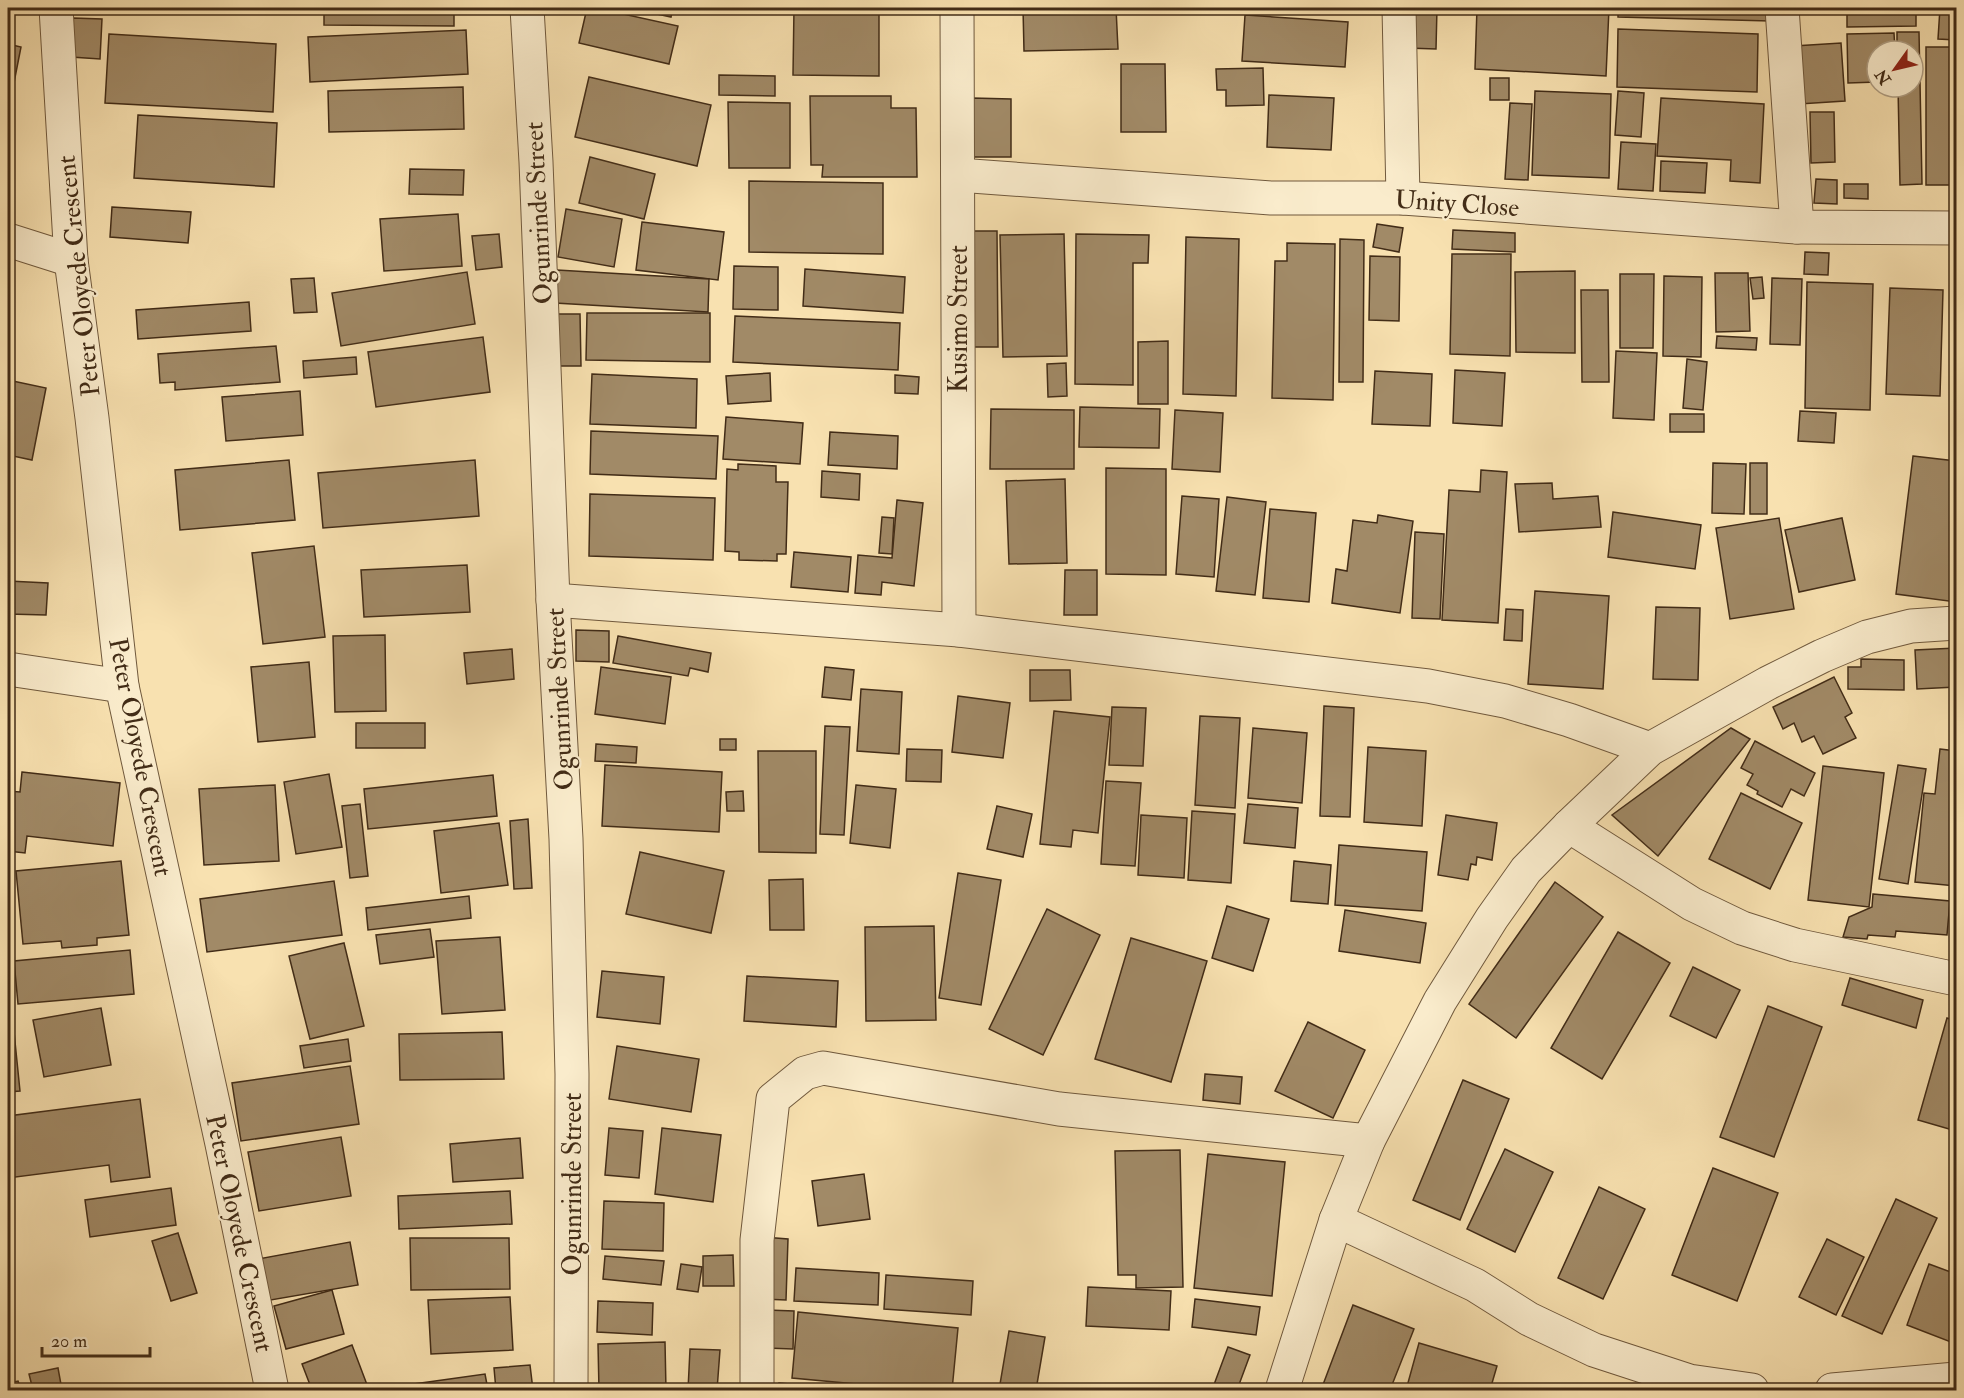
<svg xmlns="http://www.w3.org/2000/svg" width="1964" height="1398" font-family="'IM FELL Double Pica',serif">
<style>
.building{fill:#a18a67;stroke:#422c17;stroke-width:1.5}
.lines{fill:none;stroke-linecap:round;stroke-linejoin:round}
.minor-casing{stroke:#70593d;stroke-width:35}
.minor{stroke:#faeccc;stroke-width:33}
.labels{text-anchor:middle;stroke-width:4.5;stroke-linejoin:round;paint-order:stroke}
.street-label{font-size:26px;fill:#422c17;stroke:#faeccc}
</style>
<rect width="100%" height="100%" fill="#f8e1b0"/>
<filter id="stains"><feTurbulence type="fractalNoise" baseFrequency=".00333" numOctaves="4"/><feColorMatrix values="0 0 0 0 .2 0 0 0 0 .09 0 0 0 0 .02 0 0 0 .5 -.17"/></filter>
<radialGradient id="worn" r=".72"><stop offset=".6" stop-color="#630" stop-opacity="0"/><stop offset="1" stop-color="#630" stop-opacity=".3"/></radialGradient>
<!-- building -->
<g class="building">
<path d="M324,8H454V26L324,25Z"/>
<path d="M587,8H596L678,26L669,64L579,43Z"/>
<path d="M630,8H673L671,17Z"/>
<path d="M794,8H879V76L793,75Z"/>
<path d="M1023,8H1116L1118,49L1024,51Z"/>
<path d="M1197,8H1344V12Z"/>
<path d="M1408,8H1437L1436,49L1407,48Z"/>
<path d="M1477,8H1609L1606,76L1475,69Z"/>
<path d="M1618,8H1770V21L1618,17Z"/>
<path d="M1847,8H1916V26L1847,27Z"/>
<path d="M1940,8H1956V40L1938,39Z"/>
<path d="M1245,15L1348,22L1345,67L1242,61Z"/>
<path d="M73,18L102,19L100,59L71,57Z"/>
<path d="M1618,29L1758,34L1757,92L1617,87Z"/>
<path d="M466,30L468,74L310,82L308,37Z"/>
<path d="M1897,32H1919L1922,184L1900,185L1898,87H1913V51H1897Z"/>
<path d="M1894,33L1895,51H1877V82L1848,83L1847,34Z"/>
<path d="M109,34L276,44L273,112L105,103Z"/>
<path d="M1841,43L1845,101L1799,104L1794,46Z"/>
<path d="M8,44L21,47L8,113Z"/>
<rect x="1926" y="47" width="30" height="138"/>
<path d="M1121,64H1165L1166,132H1121Z"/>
<path d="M1263,68L1264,105L1226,106V90H1217L1216,69Z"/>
<path d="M719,75L775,76V96L719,95Z"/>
<path d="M589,77L711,105L697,166L575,137Z"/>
<rect x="1490" y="78" width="19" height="22"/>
<path d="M463,87L464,129L329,132L328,91Z"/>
<path d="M1535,91L1611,94L1609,178L1532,175Z"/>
<path d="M1618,91L1644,93L1641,137L1615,135Z"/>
<path d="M1269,95L1334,98L1331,150L1267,147Z"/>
<path d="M810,96H891V108H916L917,177H822L823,165H811Z"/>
<path d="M972,98L1011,99V157H972Z"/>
<path d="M1661,98L1764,104L1760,183L1730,181L1731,160L1657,156Z"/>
<path d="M728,102L790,103V168H729Z"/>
<path d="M1510,103L1532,104L1528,180L1505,179Z"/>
<path d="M1810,112H1834L1835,162L1811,163Z"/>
<path d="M138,115L277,123L274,187L134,178Z"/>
<path d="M1621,142L1656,144L1653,191L1618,189Z"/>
<path d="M590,157L655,174L644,219L579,203Z"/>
<path d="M1661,161L1707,163L1705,193L1660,191Z"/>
<path d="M410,169L464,170L463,195L409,194Z"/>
<path d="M1816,179L1837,180V204L1814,203Z"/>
<path d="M749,181L883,183V254L749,252Z"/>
<path d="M1844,184H1868V199L1844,198Z"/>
<path d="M112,207L191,212L188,243L110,237Z"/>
<path d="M566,209L622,219L614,267L558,257Z"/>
<path d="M458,214L462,266L384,271L380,219Z"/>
<path d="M642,222L724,232L718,280L636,270Z"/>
<path d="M1377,224L1403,228L1399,252L1373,247Z"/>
<path d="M1453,230L1515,233V252L1452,249Z"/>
<path d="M971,231H997L998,347H973Z"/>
<path d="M499,234L502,267L476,270L472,236Z"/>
<path d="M1064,234L1067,356L1003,357L1000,235Z"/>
<path d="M1076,234L1149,235L1148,263H1133V385L1075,384Z"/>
<path d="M1186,237L1239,239L1236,396L1183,394Z"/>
<path d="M1340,239L1364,240L1363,382H1339Z"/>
<path d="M1287,243L1335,244L1333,400L1272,398L1275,261H1287Z"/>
<path d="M1805,252L1829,253L1828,275L1804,274Z"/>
<path d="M1452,254H1511L1510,356L1450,354Z"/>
<path d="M1370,256L1400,257L1399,321L1369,320Z"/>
<path d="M734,266L778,267V310L733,309Z"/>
<path d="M805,269L905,277L903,313L803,306Z"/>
<path d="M557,270L709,279L708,312L555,303Z"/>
<path d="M1575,271V353L1516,352L1515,272Z"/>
<path d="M467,272L475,324L341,346L332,293Z"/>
<path d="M1715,273H1748L1750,331L1716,332Z"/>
<path d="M1620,274H1654L1653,348H1620Z"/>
<path d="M1664,276L1702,277L1701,357L1663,356Z"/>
<path d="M1762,277L1764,298L1753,299L1750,278Z"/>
<path d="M314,278L317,312L294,313L291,279Z"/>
<path d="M1772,278L1802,279L1800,345L1770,344Z"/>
<path d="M1807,282L1873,284L1870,410L1805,408Z"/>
<path d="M1890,288L1943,290L1940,396L1886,394Z"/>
<path d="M1581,290H1608L1609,382H1582Z"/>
<path d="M249,302L251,331L138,339L136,310Z"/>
<path d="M587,313H710V362L586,360Z"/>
<path d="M554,314H580L581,366H555Z"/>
<path d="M735,316L900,323L898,370L733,362Z"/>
<path d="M1717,336L1757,338L1756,350L1716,348Z"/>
<path d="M483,337L490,392L376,407L368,352Z"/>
<path d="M1168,341V404H1138V342Z"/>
<path d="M276,346L280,382L175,390V382L160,383L158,354Z"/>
<path d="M1616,351L1657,353L1654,420L1613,418Z"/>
<path d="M356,357L357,374L304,378L303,361Z"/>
<path d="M1687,359L1707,362L1703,410L1683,408Z"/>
<path d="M1066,363L1067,396L1048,397L1047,364Z"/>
<path d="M1455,370L1505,373L1502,426L1453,423Z"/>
<path d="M1375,371L1432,374L1430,426L1372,424Z"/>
<path d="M770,373L771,401L728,404L726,376Z"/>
<path d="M592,374L697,379L696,428L590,424Z"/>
<path d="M895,375L919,377L918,394L895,393Z"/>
<path d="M8,380L46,388L32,460L8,455Z"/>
<path d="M300,391L303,435L226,441L222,397Z"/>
<path d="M1080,407L1160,409L1159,448L1079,447Z"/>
<path d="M991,409L1074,410V469H990Z"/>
<path d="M1175,410L1223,413L1220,472L1172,469Z"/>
<path d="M1800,411L1836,413L1834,443L1798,441Z"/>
<rect x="1670" y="414" width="34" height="18"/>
<path d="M726,417L803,423L800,464L723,459Z"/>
<path d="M591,431L718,436L716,479L590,474Z"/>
<path d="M830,432L898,436L897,469L828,465Z"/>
<path d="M1913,456L1956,461V602L1896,594Z"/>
<path d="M289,460L295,520L180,530L175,470Z"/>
<path d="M475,460L479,516L323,528L318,473Z"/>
<path d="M1713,463L1746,464L1744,514L1712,513Z"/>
<rect x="1750" y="463" width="17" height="51"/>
<path d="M738,464L776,466V482H788L786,554H777V561L739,560V552L725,551L727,469L738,470Z"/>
<path d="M1106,468L1166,469V575L1106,574Z"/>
<path d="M1481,470L1507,472L1498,623L1442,620L1449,490L1480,492Z"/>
<path d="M822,471L860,474L859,500L821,497Z"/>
<path d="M1065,479L1067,563L1009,564L1006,481Z"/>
<path d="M1552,483L1553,499L1598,496L1601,527L1519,532L1515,484Z"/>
<path d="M590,494L715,498L713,560L589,556Z"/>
<path d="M1182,496L1219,499L1214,577L1176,574Z"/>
<path d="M1227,497L1266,502L1255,595L1216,591Z"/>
<path d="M897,500L923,503L914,586L882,582L881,595L855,593L858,555L892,558Z"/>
<path d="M1270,509L1316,513L1309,602L1263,598Z"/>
<path d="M1613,512L1701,525L1695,569L1608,557Z"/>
<path d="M1378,515L1413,521L1400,613L1332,603L1336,569L1347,571L1353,520L1377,523Z"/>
<path d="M882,517L894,518L892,554L879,553Z"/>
<path d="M1779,518L1794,609L1730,619L1716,528Z"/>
<path d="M1842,518L1855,580L1799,592L1785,530Z"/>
<path d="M1415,532L1444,534L1440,619L1412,618Z"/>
<path d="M314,546L325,637L263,644L252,553Z"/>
<path d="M794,552L851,557L848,592L791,587Z"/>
<path d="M467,565L470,612L364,617L361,570Z"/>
<path d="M1065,570H1097V615H1064Z"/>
<path d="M8,581L48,583L46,615L8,614Z"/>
<path d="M1535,591L1609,596L1603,689L1528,684Z"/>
<path d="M1656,607L1700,608L1698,680L1653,679Z"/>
<path d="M1506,609L1523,610L1522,641L1504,640Z"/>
<path d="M576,630L609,631V662L576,661Z"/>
<path d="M385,635L386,711L335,712L333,636Z"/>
<path d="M618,636L711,653L708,672L690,668L688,676L613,663Z"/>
<path d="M1956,648V687L1917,689L1915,650Z"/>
<path d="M512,649L514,679L467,684L464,653Z"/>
<path d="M1861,659L1904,660V690L1848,689V667H1861Z"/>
<path d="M309,662L315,737L258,742L251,667Z"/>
<path d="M601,667L671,677L665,724L595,714Z"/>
<path d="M825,667L854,670L851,700L822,697Z"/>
<path d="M1030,670H1070L1071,700L1030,701Z"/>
<path d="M1834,677L1852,713L1845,717L1856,738L1823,754L1814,736L1802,742L1794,723L1783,729L1773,707Z"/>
<path d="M861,689L902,692L899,754L857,751Z"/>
<path d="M958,696L1010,703L1003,758L952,752Z"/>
<path d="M1324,706L1354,708L1350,817L1320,816Z"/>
<path d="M1112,707L1146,708L1143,766L1109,765Z"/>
<path d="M1054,711L1110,717L1098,833L1073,830L1071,847L1040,844Z"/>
<path d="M1200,716L1240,718L1235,808L1195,805Z"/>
<rect x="356" y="723" width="69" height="25"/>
<path d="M825,726L850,727L844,835L820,834Z"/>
<path d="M1253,728L1307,733L1302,803L1248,798Z"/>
<path d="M1731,728L1750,739L1658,856L1612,815Z"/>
<rect x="720" y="739" width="16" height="11"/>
<path d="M1755,741L1815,773L1804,796L1791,789L1782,807L1757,794L1758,791L1747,785L1753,774L1741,768Z"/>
<path d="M596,744L637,747L636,763L595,761Z"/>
<path d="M1368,747L1426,751L1422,826L1364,822Z"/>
<path d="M907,749L942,750L941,782L906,781Z"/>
<path d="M1940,749L1956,751V886L1915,882L1924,793L1935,794Z"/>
<path d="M758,751H816V853L759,852Z"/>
<path d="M605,765L722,772L719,832L602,826Z"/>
<path d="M1898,765L1926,769L1908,884L1879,879Z"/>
<path d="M1823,766L1884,773L1869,907L1808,900Z"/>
<path d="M22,772L120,783L113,846L27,836L25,853L8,851V791L20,792Z"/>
<path d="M329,774L342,847L296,854L284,782Z"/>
<path d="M493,775L497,816L368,829L364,789Z"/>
<path d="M1106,781L1141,783L1135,866L1101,864Z"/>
<path d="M275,785L279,861L204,865L199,789Z"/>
<path d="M856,785L896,789L890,848L850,843Z"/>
<path d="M743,791L744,811H727L726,792Z"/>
<path d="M1741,793L1802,823L1770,889L1709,859Z"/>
<path d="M360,804L368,876L350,878L342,806Z"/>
<path d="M1248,804L1298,808L1295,848L1244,843Z"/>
<path d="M997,806L1032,814L1023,857L987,849Z"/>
<path d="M1192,811L1235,814L1231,883L1188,880Z"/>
<path d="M1141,815L1187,818L1184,878L1138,875Z"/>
<path d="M1446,815L1497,823L1492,860L1477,857L1476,865L1471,864L1468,880L1438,875Z"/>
<path d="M528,819L532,888L514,889L510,821Z"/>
<path d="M499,823L508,885L441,893L434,831Z"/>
<path d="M1339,845L1427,852L1422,911L1335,905Z"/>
<path d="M640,852L724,871L711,933L626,914Z"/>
<path d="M121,861L129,935L97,938V945L62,948L61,941L23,944L16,871Z"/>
<path d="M1294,861L1331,865L1328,904L1291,901Z"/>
<path d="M958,873L1001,880L981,1005L939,998Z"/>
<path d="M803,879L804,930H770L769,880Z"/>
<path d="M334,881L342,935L207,952L200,899Z"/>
<path d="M1555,882L1603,917L1516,1038L1469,1004Z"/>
<path d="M1873,894L1950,901L1947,935L1896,931L1895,937L1868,935L1867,939L1843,937L1849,917L1872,907Z"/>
<path d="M469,896L471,918L368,930L366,908Z"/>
<path d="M1227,906L1269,919L1253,971L1212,958Z"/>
<path d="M1047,909L1100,935L1043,1055L989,1029Z"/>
<path d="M1345,910L1426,923L1420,963L1339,951Z"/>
<path d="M934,926L936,1020L866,1021L865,927Z"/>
<path d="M430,929L434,957L380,964L376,935Z"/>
<path d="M1618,932L1670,963L1602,1079L1551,1048Z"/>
<path d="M500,937L505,1010L442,1014L436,941Z"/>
<path d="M1131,938L1207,961L1171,1082L1095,1059Z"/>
<path d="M344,943L364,1026L310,1039L289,956Z"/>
<path d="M130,950L134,994L18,1004L14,961Z"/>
<path d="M1693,967L1740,990L1716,1038L1670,1016Z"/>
<path d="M602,971L664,977L660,1024L597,1017Z"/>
<path d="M747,976L838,981L836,1027L744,1021Z"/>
<path d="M1850,978L1923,1000L1916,1028L1842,1005Z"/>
<path d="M1768,1006L1822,1027L1774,1157L1720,1137Z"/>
<path d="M101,1008L111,1065L44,1077L33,1020Z"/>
<path d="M1947,1018L1956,1021V1131L1918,1120Z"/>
<path d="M8,1022H13L20,1091L8,1092Z"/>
<path d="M1308,1022L1365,1050L1333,1118L1275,1091Z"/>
<path d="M502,1032L504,1079L400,1080L399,1034Z"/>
<path d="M348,1039L351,1061L304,1068L300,1046Z"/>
<path d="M617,1046L699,1059L691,1112L609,1099Z"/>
<path d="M350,1066L359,1124L241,1141L232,1083Z"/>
<path d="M1205,1074L1242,1077L1240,1104L1203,1100Z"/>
<path d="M1463,1080L1509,1099L1460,1220L1413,1200Z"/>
<path d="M140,1099L150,1177L111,1182L109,1165L8,1178V1116Z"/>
<path d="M609,1128L643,1131L639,1178L605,1175Z"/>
<path d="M662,1128L721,1135L713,1202L655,1194Z"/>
<path d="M341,1137L351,1196L259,1211L248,1152Z"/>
<path d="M520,1138L523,1178L453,1182L450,1144Z"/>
<path d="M1505,1149L1553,1172L1515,1252L1467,1229Z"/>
<path d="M1180,1150L1183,1287L1136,1288V1275H1118L1115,1151Z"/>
<path d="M1208,1154L1285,1162L1272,1296L1194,1288Z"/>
<path d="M1713,1168L1778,1193L1737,1301L1672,1275Z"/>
<path d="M864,1174L870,1219L818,1226L812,1181Z"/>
<path d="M1599,1187L1645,1209L1603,1299L1558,1278Z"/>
<path d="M171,1188L176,1225L90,1237L85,1200Z"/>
<path d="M510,1191L512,1224L399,1229L398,1196Z"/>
<path d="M1896,1199L1937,1218L1882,1334L1842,1316Z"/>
<path d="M604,1201L664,1203L663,1251L602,1249Z"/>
<path d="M178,1233L197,1293L171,1301L152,1241Z"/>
<path d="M763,1237L788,1239L786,1300L762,1299Z"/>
<path d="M410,1238H509L510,1289L411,1290Z"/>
<path d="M1827,1239L1864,1257L1836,1315L1799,1297Z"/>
<path d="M350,1242L358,1285L265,1301L258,1259Z"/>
<path d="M733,1255L734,1286H703V1256Z"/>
<path d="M605,1256L664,1261L661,1285L603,1279Z"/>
<path d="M681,1264L702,1267L698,1292L677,1289Z"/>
<path d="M1929,1264L1956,1274V1344L1907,1325Z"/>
<path d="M796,1268L879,1273L878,1305L794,1301Z"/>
<path d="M886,1275L973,1281L971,1315L884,1309Z"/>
<path d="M1088,1287L1171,1291L1169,1330L1086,1326Z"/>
<path d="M332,1290L344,1334L286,1349L274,1306Z"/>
<path d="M510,1297L513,1350L431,1354L428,1300Z"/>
<path d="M1195,1299L1260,1307L1256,1335L1192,1327Z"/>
<path d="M598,1301L653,1303L652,1335L597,1332Z"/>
<path d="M1353,1305L1414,1329L1390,1390H1321Z"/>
<path d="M767,1310L794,1311L793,1349L766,1348Z"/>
<path d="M798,1312L958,1328L952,1390H921L792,1378Z"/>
<path d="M1009,1331L1045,1337L1036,1390H999Z"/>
<path d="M665,1342L666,1390H599L598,1344Z"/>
<path d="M1419,1343L1497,1366L1490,1390H1406Z"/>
<path d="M352,1345L369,1390H312L302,1364Z"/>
<path d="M1228,1347L1250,1355L1237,1390H1212Z"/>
<path d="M690,1349L720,1350L717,1390H688Z"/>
<path d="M530,1365L533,1390H496L494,1368Z"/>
<path d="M58,1368L62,1390H33L29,1374Z"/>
<path d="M485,1374L488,1390H407V1385Z"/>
<path d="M18,1381L21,1390H8V1383Z"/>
<path d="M779,1383L855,1390H778Z"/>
</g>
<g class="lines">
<defs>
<g id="minor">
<path d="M56,8L71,260L92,418L122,686L222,1144L272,1390"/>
<path d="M527,8L536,162L553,600L566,839L572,1074L571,1390"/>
<path d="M957,8L959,630"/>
<path d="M1399,8L1403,198"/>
<path d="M1782,8L1797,227"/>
<path d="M958,175L1271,198H1403L1797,227L1956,228"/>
<path d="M8,240L71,260"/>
<path d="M553,600L959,630L1428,686L1505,701L1569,720L1650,749"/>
<path d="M8,669L122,686"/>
<path d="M1569,826L1692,904L1742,928L1795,945L1956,979"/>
<path d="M1336,1220L1475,1285L1529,1319L1594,1350L1689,1381L1752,1390"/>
<path d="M757,1390V1240L773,1099L805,1073L823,1068L1059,1109L1368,1141"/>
<path d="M1282,1390L1336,1220L1368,1141L1440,1001L1492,918L1526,870L1569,826L1650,749L1768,683L1822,656L1867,637L1911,626L1956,623"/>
<path d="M1832,1390L1956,1379"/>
</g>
</defs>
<!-- minor casing -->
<use href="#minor" class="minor-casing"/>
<!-- minor -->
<use href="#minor" class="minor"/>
</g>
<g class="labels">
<!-- street labels -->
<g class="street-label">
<text transform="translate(1457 203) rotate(4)" y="9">Unity Close</text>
<text transform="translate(538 213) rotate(-93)" y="9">Ogunrinde Street</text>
<text transform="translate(78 276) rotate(-96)" y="9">Peter Oloyede Crescent</text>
<text transform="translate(958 319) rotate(-90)" y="9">Kusimo Street</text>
<text transform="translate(559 699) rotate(-93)" y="9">Ogunrinde Street</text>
<text transform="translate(141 757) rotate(79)" y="9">Peter Oloyede Crescent</text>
<text transform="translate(572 1184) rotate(-90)" y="9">Ogunrinde Street</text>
<text transform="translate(240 1233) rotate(78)" y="9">Peter Oloyede Crescent</text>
</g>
</g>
<!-- margin -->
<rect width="1964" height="1398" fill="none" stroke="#f8e1b0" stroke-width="30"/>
<rect x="9" y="9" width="1946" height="1380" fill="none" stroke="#422c17" stroke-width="3"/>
<rect x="15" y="15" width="1934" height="1368" fill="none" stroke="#422c17" stroke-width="1.5"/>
<!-- north arrow -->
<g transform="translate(1895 69) rotate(236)"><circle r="28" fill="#faeccc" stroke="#b09f84" stroke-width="1.5"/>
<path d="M0-4.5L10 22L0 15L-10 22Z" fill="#8f2418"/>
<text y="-9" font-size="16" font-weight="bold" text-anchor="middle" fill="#422c17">N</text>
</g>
<!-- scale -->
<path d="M42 1347v9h108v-9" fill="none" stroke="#422c17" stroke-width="3"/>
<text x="51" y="1347" font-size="18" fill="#422c17" stroke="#faeccc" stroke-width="4.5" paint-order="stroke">20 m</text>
<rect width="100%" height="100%" filter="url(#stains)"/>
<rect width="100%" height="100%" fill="url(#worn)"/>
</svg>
